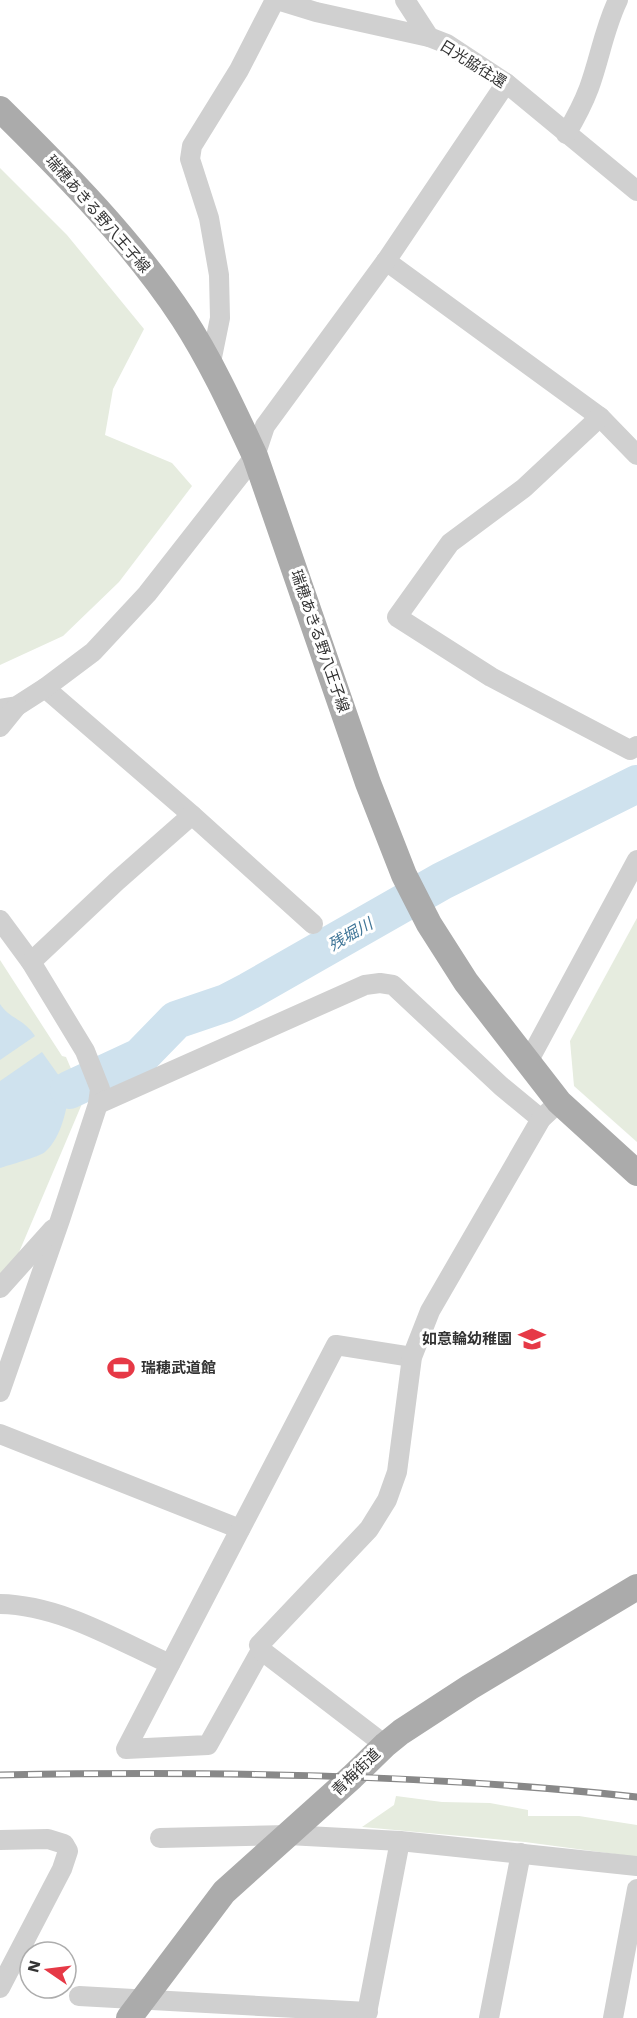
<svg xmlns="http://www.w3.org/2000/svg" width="637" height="2018" font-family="'Work Sans','Noto Sans JP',sans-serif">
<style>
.green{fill:#e6ecdf}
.water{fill:#cfe2ee}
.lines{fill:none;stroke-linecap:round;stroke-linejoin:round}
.river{stroke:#cfe2ee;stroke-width:38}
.minor{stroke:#d0d0d0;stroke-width:20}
.major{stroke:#ababab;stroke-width:26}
.rail-casing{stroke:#888;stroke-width:7}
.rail{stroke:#fff;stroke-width:4.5;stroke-dasharray:14;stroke-linecap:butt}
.labels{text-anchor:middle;stroke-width:6;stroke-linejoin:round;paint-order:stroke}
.street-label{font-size:15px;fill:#333;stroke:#fff}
.poi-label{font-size:15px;font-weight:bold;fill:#333;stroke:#fff;text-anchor:end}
.water-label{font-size:16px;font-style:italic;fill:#3f7597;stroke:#fff}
</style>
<rect width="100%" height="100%" fill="#fff"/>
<!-- green -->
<g class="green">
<path d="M0,168L67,235L144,329L113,389L105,435L172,463L192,486L119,582L63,636L0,665Z"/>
<path d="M637,918V1142L574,1086L570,1041Z"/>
<path d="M0,960L62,1056L66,1057L84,1099L17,1257L0,1276Z"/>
<path d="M396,1796L442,1802L490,1803L528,1810V1816H579L637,1825V1857L525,1842L362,1827L394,1805Z"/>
</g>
<!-- water -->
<g class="water">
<path d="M0,1004C11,1020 23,1018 35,1036L0,1060Z"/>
<path d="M42,1052L69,1090C67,1110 61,1138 45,1152C39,1157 9,1165 0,1168V1081Z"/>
</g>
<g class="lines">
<!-- river -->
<path class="river" d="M69,1090L140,1057L176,1020L226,1003L249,991L442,881L637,784"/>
<!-- minor -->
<g class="minor">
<path d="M277,0L316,12L429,37L447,44L506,83L637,191"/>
<path d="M405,0L429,37"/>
<path d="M566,134C575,119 583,104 589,88C600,58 604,29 618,0"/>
<path d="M386,261L600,417L637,455"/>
<path d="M210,367L220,318L219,275L209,218L190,159L192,146L239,70L275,0"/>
<path d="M600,417L524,488L450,543L397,617L491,677L630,750L637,746"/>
<path d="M45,688L192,815L313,924"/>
<path d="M0,709L17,706L45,688L93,652L147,594L255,456L265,426L386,261L506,83"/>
<path d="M0,727L17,706"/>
<path d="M0,920L31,962L85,1051L100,1089L98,1104L60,1220L0,1392"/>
<path d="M31,962L117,881L192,815"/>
<path d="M528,1062L637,860"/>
<path d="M98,1104L365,985L380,983L393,985L501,1086L541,1119"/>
<path d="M0,1288L53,1229"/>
<path d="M0,1434L240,1529"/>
<path d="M0,1604C60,1605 117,1640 170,1664"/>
<path d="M261,1650L208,1745L126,1749L336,1345L412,1357"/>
<path d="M385,1745L261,1650L259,1645L369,1529L387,1500L397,1472L412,1357L430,1311L541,1119L559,1102"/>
<path d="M160,1838L288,1835L400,1841L637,1866"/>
<path d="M0,1840L48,1839L64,1844L68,1851L62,1869L0,1988"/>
<path d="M79,1996L368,2012"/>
<path d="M366,2018L400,1841"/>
<path d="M489,2018L521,1853"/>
<path d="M613,2018L637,1889"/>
</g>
<!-- major -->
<g class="major">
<path d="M0,109C65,173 133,242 183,318C211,361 233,409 255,456L368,783L404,875L429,924L466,982L559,1102L637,1173"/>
<path d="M129,2018L224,1892L352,1777L385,1745L401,1732L470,1687L637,1587"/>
</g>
<defs>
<path id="rail" d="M0,1775C213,1771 425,1774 637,1797"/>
</defs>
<!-- rail casing -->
<use href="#rail" class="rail-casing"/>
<!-- rail -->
<use href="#rail" class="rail"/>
</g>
<!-- icons -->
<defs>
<symbol id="school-bare" viewBox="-9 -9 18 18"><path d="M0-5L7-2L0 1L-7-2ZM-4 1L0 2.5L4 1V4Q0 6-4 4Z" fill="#e63946" stroke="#fff" stroke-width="2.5" paint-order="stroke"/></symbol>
<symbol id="stadium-bare" viewBox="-9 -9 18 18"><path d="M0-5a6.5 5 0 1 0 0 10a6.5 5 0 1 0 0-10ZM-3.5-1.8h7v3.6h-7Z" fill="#e63946" stroke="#fff" stroke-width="2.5" paint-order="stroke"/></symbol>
</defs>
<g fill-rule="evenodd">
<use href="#school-bare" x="513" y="1320" width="38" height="38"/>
<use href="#stadium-bare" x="102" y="1349" width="38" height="38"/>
</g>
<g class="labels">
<!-- street labels -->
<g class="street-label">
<text transform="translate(473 64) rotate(32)" y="5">日光脇往還</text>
<text transform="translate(98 214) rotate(49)" y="5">瑞穂あきる野八王子線</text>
<text transform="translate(320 641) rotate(71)" y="5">瑞穂あきる野八王子線</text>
<text transform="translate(356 1772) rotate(-44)" y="5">青梅街道</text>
</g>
<!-- poi labels -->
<g class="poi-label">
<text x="512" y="1344">如意輪幼稚園</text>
<text x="141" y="1373" text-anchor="start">瑞穂武道館</text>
</g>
<!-- water labels -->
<g class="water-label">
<text transform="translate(350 934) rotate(-30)" y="6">残堀川</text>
</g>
</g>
<!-- north arrow -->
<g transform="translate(48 1970) rotate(284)"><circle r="28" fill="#ffffff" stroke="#adadad" stroke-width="1.5"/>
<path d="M0-4.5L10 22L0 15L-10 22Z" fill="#e63946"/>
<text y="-9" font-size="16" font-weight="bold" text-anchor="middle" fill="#333333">N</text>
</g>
</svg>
